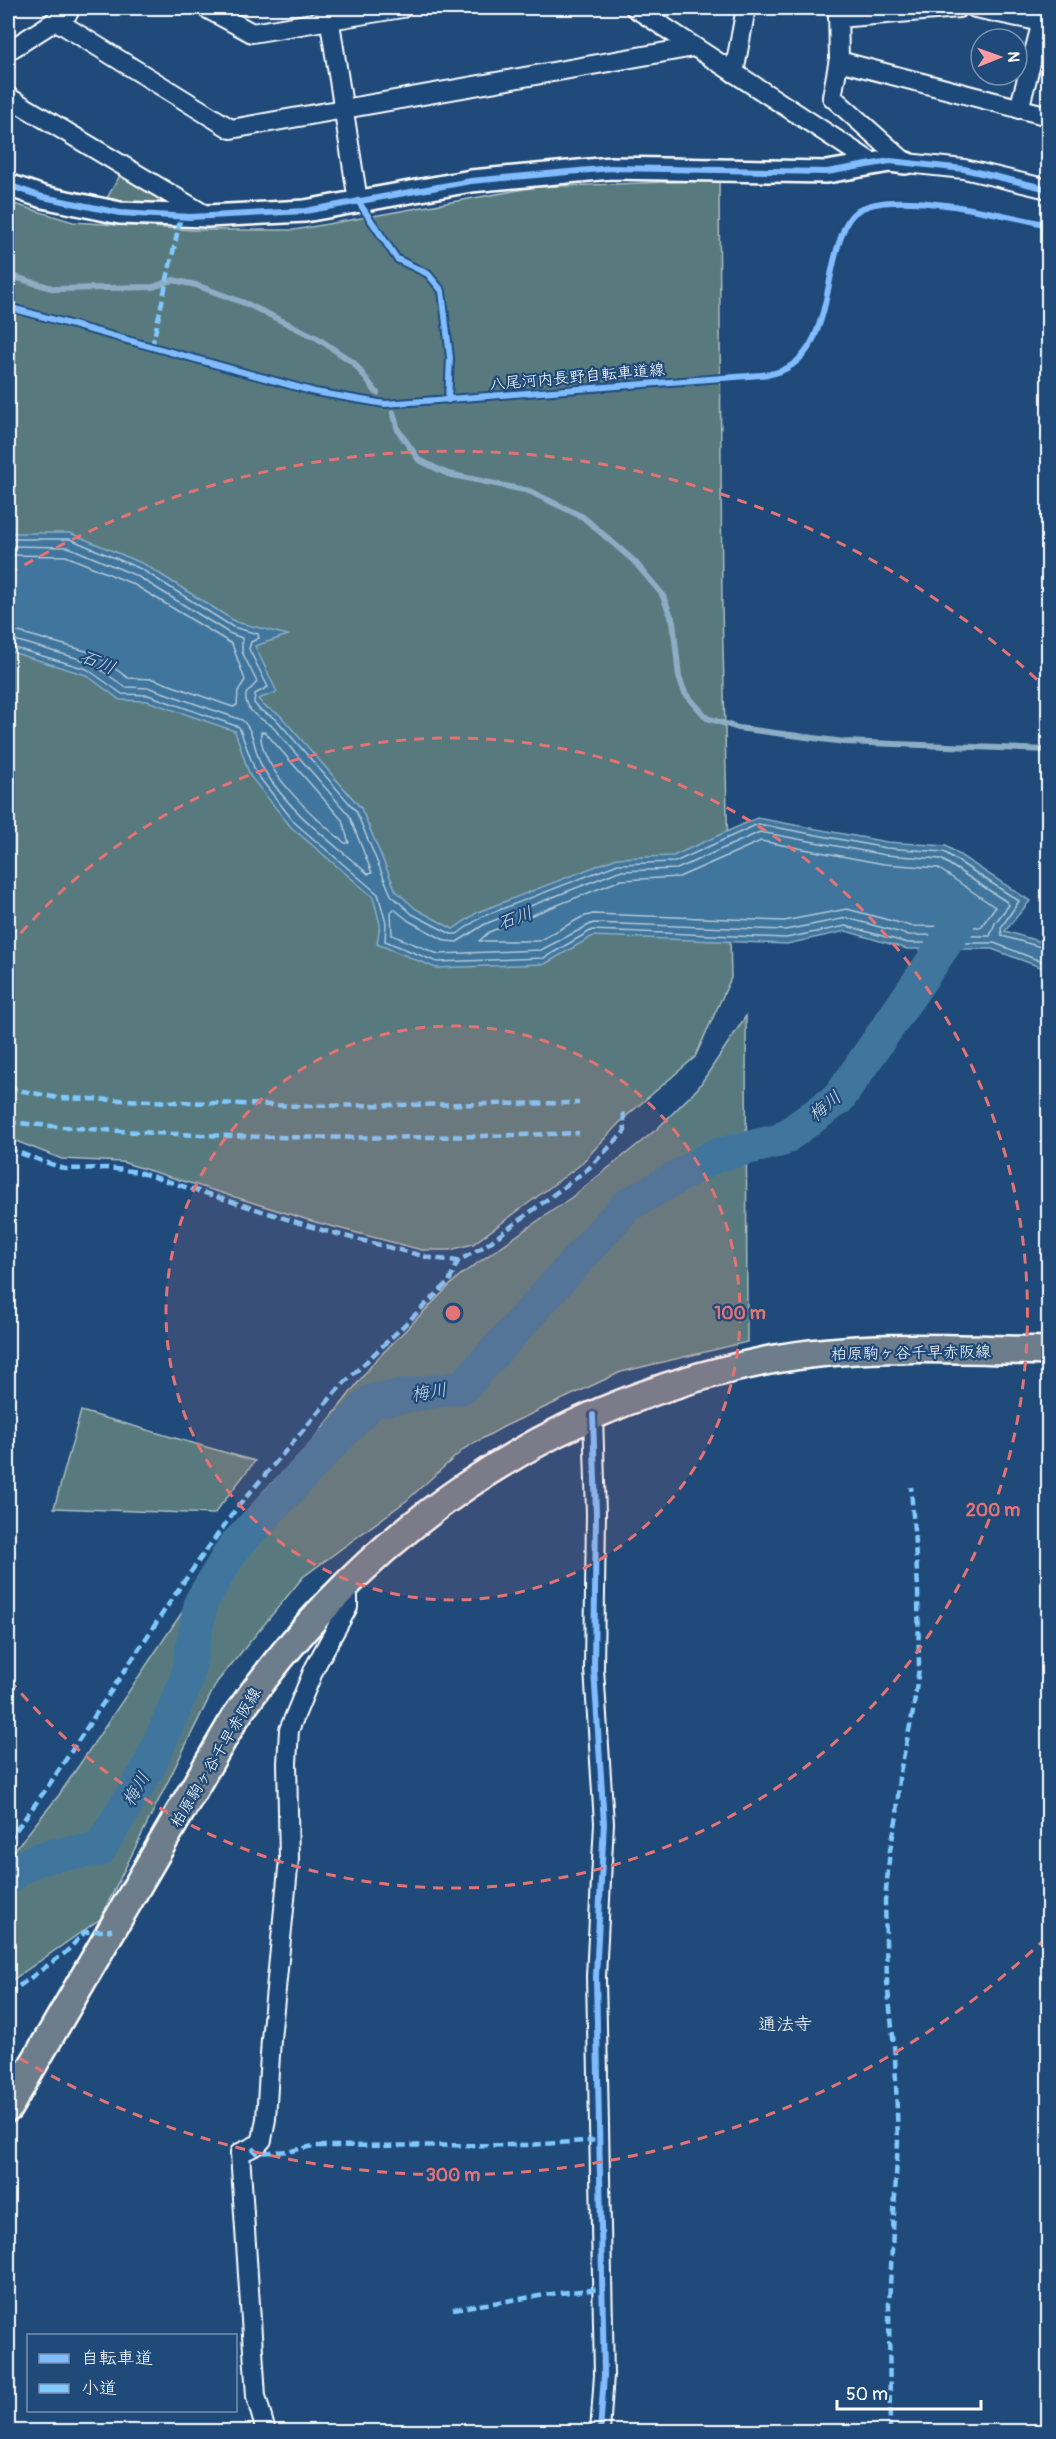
<svg xmlns="http://www.w3.org/2000/svg" width="1056" height="2439" font-family="Pangolin,'Klee One',sans-serif">
<style>
.green{fill:#587a7f;stroke:#acbcbf;stroke-width:1.5}
.water{fill:#40769d;stroke:#8cadc4;stroke-width:1.5}
.lines{fill:none;stroke-linecap:round;stroke-linejoin:round}
.shore{stroke:#b3c8d8;stroke-width:1.5}
.stream{stroke:#8cadc4;stroke-width:6}
.river{stroke:#40769d;stroke-width:34}
.minor-casing{stroke:#fff;stroke-width:22}
.tertiary-casing{stroke:#fff;stroke-width:26}
.primary-casing{stroke:#fff;stroke-width:32}
.minor{stroke:#1f4a7a;stroke-width:18}
.tertiary{stroke:#1f4a7a;stroke-width:21}
.primary{stroke:#6d7d8c;stroke-width:27}
.quiet{stroke:#80caff;stroke-width:4.5;stroke-dasharray:9 4.5;stroke-linecap:butt}
.cycleway-casing{stroke:#1f4a7a;stroke-width:10}
.cycleway{stroke:#80bcff;stroke-width:6}
.ring{fill:none;stroke:#e47373;stroke-width:3;stroke-dasharray:10 8}
.labels{text-anchor:middle;stroke-width:4.5;stroke-linejoin:round;paint-order:stroke}
.street-label{font-size:16px;fill:#fff;stroke:#1f4a7a}
.water-label{font-size:18px;font-style:italic;fill:#cfdde6;stroke:#1f4a7a}
.neighbourhood-label{font-size:18px;fill:#fff;stroke:#1f4a7a}
.centre{fill:#e47373;stroke:#1f4a7a;stroke-width:3}
.ring-label{font-size:18px;text-anchor:middle;font-weight:bold;fill:#e47373;stroke:#1f4a7a;stroke-width:4.5;stroke-linejoin:round;paint-order:stroke}
</style>
<rect width="100%" height="100%" fill="#1f4a7a"/>
<filter id="ink" filterUnits="userSpaceOnUse"><feTurbulence type="fractalNoise" baseFrequency=".0167" numOctaves="2"/><feDisplacementMap in="SourceGraphic" scale="12" xChannelSelector="R" yChannelSelector="G"/><feConvolveMatrix kernelMatrix="1 2 1 2 8 2 1 2 1" color-interpolation-filters="sRGB"/></filter>
<g filter="url(#ink)">
<!-- green -->
<g class="green">
<path d="M122,172L162,199L160,205L104,203Z"/>
<path d="M719,180L722,607L731,978L695,1057L622,1120L580,1165L473,1244L450,1250H422L315,1222L122,1162L62,1159L8,1138V202L73,222L194,230H294L536,187Z"/>
<path d="M746,1016L747,1342L621,1372L505,1426L465,1448L406,1501L303,1577L217,1682L100,1919L8,1983V1858L59,1795L263,1492L311,1443L374,1362L459,1276L572,1197L657,1129L698,1088Z"/>
<path d="M81,1411L241,1457L255,1461L214,1514L54,1508Z"/>
</g>
<!-- water -->
<path class="water" d="M8,533H70L144,564L236,622L288,635L255,646L277,692L258,699L264,706L279,714L361,808L396,891L416,909L453,929L478,912L617,858L673,856L757,818L887,842L946,846L1030,901L1005,931L1048,944V970L992,949H907L846,931L787,944L593,936L545,964L436,968L377,944L380,924L373,897L291,827L250,776L235,731L147,701L120,700L86,675L8,651Z"/>
<g class="lines">
<!-- shore -->
<g class="shore">
<path d="M8,539H70L141,569L233,627L258,634L259,638L251,642L249,649L268,687L255,694L254,703L260,710L276,719L356,811L391,895L412,914L451,934H457L481,917L618,864L675,862L758,824L886,848L944,852L1019,901L1001,928L1002,936L1048,949"/>
<path d="M8,546L68,547L137,576L229,633L242,638V652L257,682L246,694C244,711 259,718 271,725L349,815L372,873L368,874C331,841 291,814 264,770C254,756 256,732 242,720L150,688L125,687L90,662L8,638"/>
<path d="M8,555L66,556L133,584L232,644L245,680L238,691L237,705L233,707L153,679L128,678L93,653L8,629"/>
<path d="M8,646L87,669L122,694L148,695L239,727L256,773L295,823L378,894L386,923L385,941L437,962L544,958L592,930L786,938L846,926L908,943H994L1048,964"/>
<path d="M261,732H265L342,820L349,843H345C318,821 258,769 261,732Z"/>
<path d="M760,832L885,855L941,859L1007,902L1009,905L995,923L990,936L909,935L847,918L785,930L593,923L541,950L438,954L392,935L391,912L394,909L409,921L446,941L457,942L485,924L619,871L677,869Z"/>
<path d="M761,841L884,864L938,868L995,907L981,927L911,926L847,909L784,921L593,914L582,917L539,941H479L489,932L621,880L679,877Z"/>
</g>
<!-- stream -->
<g class="stream">
<path d="M8,275L55,289L153,287L173,280L196,285L247,304L317,338L354,363L377,393"/>
<path d="M393,412L398,430L419,460L448,474L529,491L583,517L634,561L662,594L673,621L679,677L685,693L707,718L738,728L844,742L1048,750"/>
</g>
<!-- river -->
<path class="river" d="M8,1878C35,1852 63,1854 99,1850L148,1769L186,1682L201,1602L234,1547L372,1401L463,1387L626,1206L714,1156L781,1140L839,1098L957,926"/>
<defs>
<g id="minor">
<path d="M206,8L252,33L402,8"/>
<path d="M635,8L874,164"/>
<path d="M838,8L839,59L832,97L906,163L964,169L1048,189"/>
<path d="M975,8L1042,22L1019,109"/>
<path d="M328,10L358,201"/>
<path d="M838,18L959,8"/>
<path d="M55,20L231,129L694,47"/>
<path d="M8,51L68,13L71,8"/>
<path d="M839,61L1048,116"/>
<path d="M734,73L746,8"/>
<path d="M8,97L207,216"/>
<path d="M593,1415L596,1514L594,1669L604,1823L596,1976L604,2375L600,2432"/>
<path d="M266,2432L256,2396L240,2153L257,2145L262,2140L266,2119L271,2039L289,1859L287,1763L289,1730L315,1667L348,1607V1581"/>
</g>
<path id="tertiary" d="M8,185L43,197L120,213L207,216L305,211L471,181L611,168L827,172L890,161L906,163"/>
<path id="primary" d="M8,2108L235,1718C365,1531 545,1404 770,1360C861,1343 956,1349 1048,1351"/>
</defs>
<!-- minor casing -->
<use href="#minor" class="minor-casing"/>
<!-- tertiary casing -->
<use href="#tertiary" class="tertiary-casing"/>
<!-- primary casing -->
<use href="#primary" class="primary-casing"/>
<!-- minor -->
<use href="#minor" class="minor"/>
<!-- tertiary -->
<use href="#tertiary" class="tertiary"/>
<!-- primary -->
<use href="#primary" class="primary"/>
<!-- quiet -->
<g class="quiet">
<path d="M152,347L181,216"/>
<path d="M8,1088L58,1098L302,1106L579,1103"/>
<path d="M8,1122C197,1141 389,1140 579,1133"/>
<path d="M8,1149L65,1169L108,1168L138,1172L325,1231L431,1258L458,1261L485,1246L589,1168L625,1131L623,1109"/>
<path d="M8,1841L47,1788L180,1587L236,1509L340,1387L449,1282L458,1261"/>
<path d="M8,1994L65,1953L85,1932L112,1930"/>
<path d="M252,2148L257,2153L291,2151L313,2146L529,2145L599,2140"/>
<path d="M453,2309L559,2293L602,2289"/>
<path d="M890,2432L889,2303L898,2141L895,2055L887,1981L885,1901L890,1850L897,1816L899,1777L913,1712L919,1668L918,1587L911,1487"/>
</g>
<defs>
<g id="cycleway">
<path d="M8,185L43,197L120,213L190,217L305,211L471,181L611,168L827,172L890,161L964,169L1048,189"/>
<path d="M358,201L397,259L428,274L442,291L450,358L448,400"/>
<path d="M8,307L315,392L385,404L748,376C757,375 767,375 775,373C829,358 824,282 840,240C844,228 848,216 859,210C894,188 1009,216 1048,225"/>
<path d="M593,1415L596,1514L594,1669L604,1823L596,1976L604,2375L600,2432"/>
</g>
</defs>
<!-- cycleway casing -->
<use href="#cycleway" class="cycleway-casing"/>
<!-- cycleway -->
<use href="#cycleway" class="cycleway"/>
</g>
</g>
<!-- distance rings -->
<circle cx="453" cy="1313" r="287" fill="#e47373" fill-opacity=".12"/>
<g class="ring">
<circle cx="453" cy="1313" r="287"/>
<path d="M9 947A575 575 0 1 1 9 1679"/>
<path d="M1046 1938A862 862 0 0 1 9 2052M9 574A862 862 0 0 1 1046 688"/>
</g>
<g class="labels">
<!-- street labels -->
<g class="street-label">
<text transform="translate(577 376) rotate(-5)" y="6">八尾河内長野自転車道線</text>
<text transform="translate(911 1352) rotate(-1)" y="6">柏原駒ヶ谷千早赤阪線</text>
<text transform="translate(215 1757) rotate(-59)" y="6">柏原駒ヶ谷千早赤阪線</text>
</g>
<!-- water labels -->
<g class="water-label">
<text transform="translate(98 662) rotate(23)" y="6">石川</text>
<text transform="translate(515 918) rotate(-20)" y="6">石川</text>
<text transform="translate(825 1106) rotate(-40)" y="6">梅川</text>
<text transform="translate(429 1392) rotate(-9)" y="6">梅川</text>
<text transform="translate(136 1789) rotate(-60)" y="6">梅川</text>
</g>
<!-- neighbourhood labels -->
<g class="neighbourhood-label">
<text x="785" y="2030">通法寺</text>
</g>
</g>
<circle cx="453" cy="1313" r="9" class="centre"/>
<g class="ring-label">
<text x="740" y="1319">100 m</text>
<text x="993" y="1516">200 m</text>
<text x="453" y="2181">300 m</text>
</g>
<!-- margin -->
<rect width="1056" height="2439" fill="none" stroke="#1f4a7a" stroke-width="30"/>
<rect x="15" y="15" width="1026" height="2409" fill="none" stroke="#fff" stroke-width="2" filter="url(#ink)"/>
<!-- legend -->
<rect x="27" y="2334" width="210" height="78" fill="#1f4a7a" stroke="#7992af" stroke-width="1.5"/>
<rect x="39" y="2354" width="30" height="9" fill="#80bcff" stroke="#7992af" stroke-width="1.5"/>
<text x="81" y="2364" font-size="18" fill="#ffffff">自転車道</text>
<rect x="39" y="2384" width="30" height="9" fill="#80caff" stroke="#7992af" stroke-width="1.5"/>
<text x="81" y="2394" font-size="18" fill="#ffffff">小道</text>
<!-- north arrow -->
<g transform="translate(999 57) rotate(89)"><circle r="28" fill="#1f4a7a" stroke="#7992af" stroke-width="1.5"/>
<path d="M0-4.5L10 22L0 15L-10 22Z" fill="#ff9aa2"/>
<text y="-9" font-size="16" font-weight="bold" text-anchor="middle" fill="#ffffff">N</text>
</g>
<!-- scale -->
<path d="M837 2400v9h144v-9" fill="none" stroke="#ffffff" stroke-width="3"/>
<text x="846" y="2400" font-size="18" fill="#ffffff" stroke="#1f4a7a" stroke-width="4.5" paint-order="stroke">50 m</text>
</svg>
